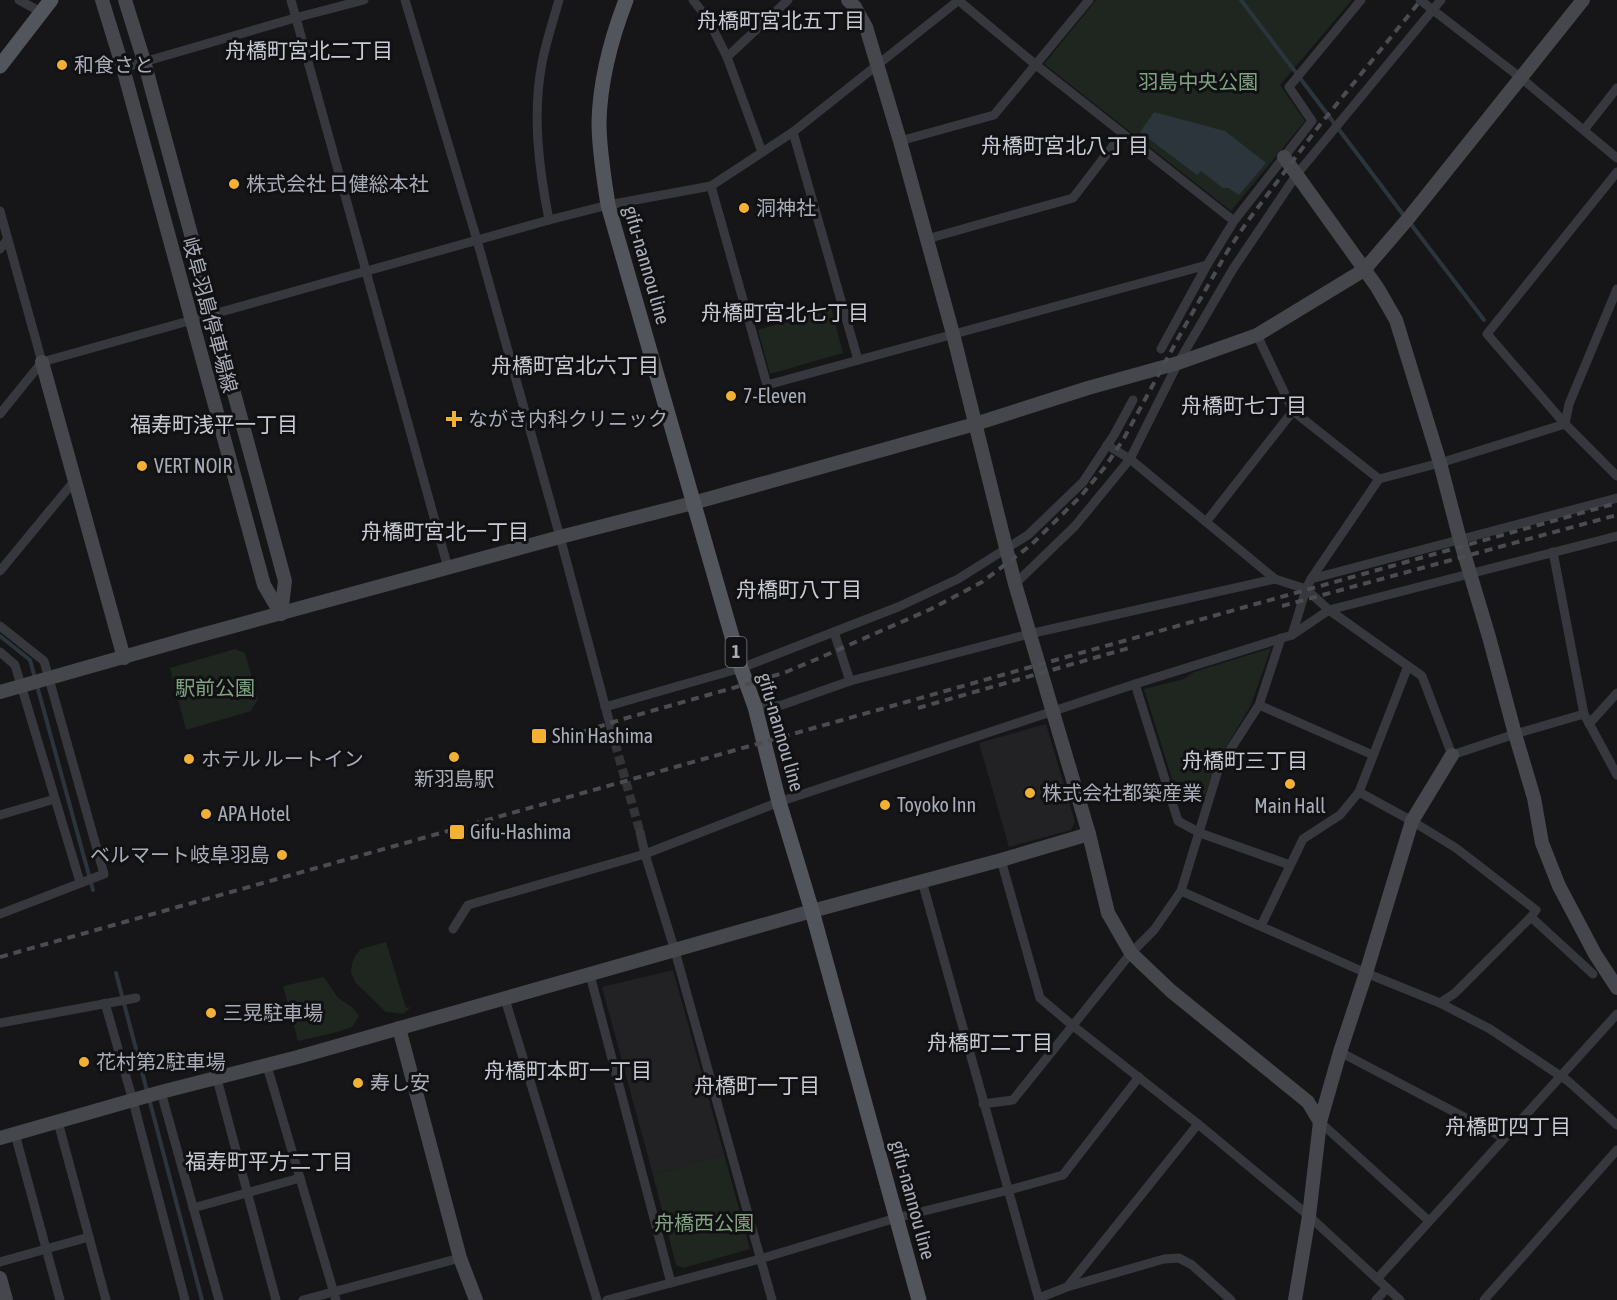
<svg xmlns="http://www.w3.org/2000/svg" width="1617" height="1300" font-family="'Asap Condensed','Noto Sans JP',sans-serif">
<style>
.built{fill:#222225}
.green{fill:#1e261f}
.water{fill:#2c353c}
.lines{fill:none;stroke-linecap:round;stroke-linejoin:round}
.stream{stroke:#2c353c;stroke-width:4}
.street-tunnel{stroke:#333438;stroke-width:9;stroke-dasharray:9 4.5;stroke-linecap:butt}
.street{stroke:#37383d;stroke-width:9}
.secondary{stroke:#45474d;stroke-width:14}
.primary{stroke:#53555c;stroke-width:15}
.rail{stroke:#4a4c52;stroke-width:4;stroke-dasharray:8 6;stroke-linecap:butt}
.poi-dot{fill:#f2b134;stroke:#111113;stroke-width:2}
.labels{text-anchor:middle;stroke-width:6;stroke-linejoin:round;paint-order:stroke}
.shield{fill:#111113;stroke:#7b7e86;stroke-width:1.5}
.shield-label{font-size:18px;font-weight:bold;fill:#a8adb8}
.poi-label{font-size:20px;fill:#a8adb8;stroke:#111113;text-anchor:start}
.park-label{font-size:20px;fill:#7fa381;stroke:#111113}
.street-label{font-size:20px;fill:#a8adb8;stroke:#111113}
.neighbourhood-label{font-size:21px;fill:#c9ccd4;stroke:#111113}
</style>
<rect width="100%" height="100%" fill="#161618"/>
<!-- built -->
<g class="built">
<path d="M1046,724L1075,822L1071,830L1009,847L979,743Z"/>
<path d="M673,970L724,1154L653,1175L602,987Z"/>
</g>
<!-- green -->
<g class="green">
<path d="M1096,0H1352L1280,85L1305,121L1231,211L1044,64Z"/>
<path d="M831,307L843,353L770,374L758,330Z"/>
<path d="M1271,648L1251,705L1215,766L1202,804L1178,798L1144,689L1184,679L1194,672Z"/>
<path d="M235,649L245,653L258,699L251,711L186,730L170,668Z"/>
<path d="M386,942L406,1008L411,1007L403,1014L386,1012L355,982L351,972L352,964L355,956L361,949Z"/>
<path d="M324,977L338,998L352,1007L359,1016L352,1027L337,1032L298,1041L283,986Z"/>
<path d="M724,1154L750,1249L683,1268L676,1265L653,1175Z"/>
</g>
<!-- water -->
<path class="water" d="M1154,112L1225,131L1266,163L1239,195L1228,188H1223L1201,171L1197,175L1140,132Z"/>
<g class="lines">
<!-- stream -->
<g class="stream">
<path d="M1241,0L1405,217"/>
<path d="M1410,223L1484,320"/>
<path d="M0,636L30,660L93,890"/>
<path d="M116,973L202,1300"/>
</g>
<!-- street-tunnel -->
<path class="street-tunnel" d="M615,743L640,832"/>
<!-- street -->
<g class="street">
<path d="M19,0L41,12"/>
<path d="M291,0L448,568"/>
<path d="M405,0L477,240L560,537L615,743"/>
<path d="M693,0L708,19L727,57L762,152"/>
<path d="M958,0L1036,65L1234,221"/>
<path d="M1420,0L1521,78L1617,158"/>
<path d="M727,57L788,0"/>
<path d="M123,68L295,18L364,0"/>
<path d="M1584,130L1617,88"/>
<path d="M793,132L858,360"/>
<path d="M900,141L994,115L1089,0"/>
<path d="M1617,172L1487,334L1565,424L1617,476"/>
<path d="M711,186L767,385L1207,265"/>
<path d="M0,211L42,362"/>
<path d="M549,220C539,169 532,115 542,63C546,42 553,21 559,0"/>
<path d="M927,239L1073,198L1122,134"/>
<path d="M0,249L7,240"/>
<path d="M1257,335L1293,411L1379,479"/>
<path d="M1161,349L1207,265L1234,221L1312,121L1289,87L1361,0"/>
<path d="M0,414L42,362L549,220L608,205L711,186L793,132L959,0"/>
<path d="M1565,424L1569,404L1617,289"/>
<path d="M1107,445L1130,459L1275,579L1306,589L1329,610L1422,676L1452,755L1515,734L1584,714"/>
<path d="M1206,522L1293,411"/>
<path d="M1553,552L1584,714L1617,775"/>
<path d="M0,571L75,480"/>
<path d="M1311,579L1617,498"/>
<path d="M1015,584L1075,526L1130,459L1178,363L1233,269L1297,174L1441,0"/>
<path d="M0,626L44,661L104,874L0,914"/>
<path d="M834,632L850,681"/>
<path d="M1292,635L1306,589L1311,579L1379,479L1440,463L1565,424"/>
<path d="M0,652L15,665L80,882"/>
<path d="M1135,684L1178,821L1200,833L1290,865"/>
<path d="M1259,705L1373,755"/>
<path d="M605,707L741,668L898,607L958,579L1028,535L1083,482L1114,435L1133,400"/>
<path d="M755,707H770L782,705L850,681L1029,634L1275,579"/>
<path d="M1589,724L1617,693"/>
<path d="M1359,792L1412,821L1456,848L1536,910L1531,917L1455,993L1440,1003"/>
<path d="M0,815L55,799"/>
<path d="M640,832L645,854L675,951L772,1300"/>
<path d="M1001,860L1040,998L1072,1025L1198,1124L1309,1216L1400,1300"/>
<path d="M922,881L1039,1300"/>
<path d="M1181,891L1366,973L1440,1003L1490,1029L1568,1081L1617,1125"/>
<path d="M1531,917L1593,974"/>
<path d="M1261,926L1303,839L1340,815L1359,792L1408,666"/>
<path d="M453,929L468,905L645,854L779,802L1135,684L1292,635L1329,610L1617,536"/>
<path d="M590,975L671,1283"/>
<path d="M505,999L597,1300"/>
<path d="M105,1003L133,1101L185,1300"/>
<path d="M0,1023L136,998"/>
<path d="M1340,1052L1504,1138"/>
<path d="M267,1066L336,1300"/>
<path d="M217,1079L276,1300"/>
<path d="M161,1092L219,1300"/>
<path d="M983,1104L1013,1100L1131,953L1154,930L1181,891L1219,767L1259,705L1281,638"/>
<path d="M58,1122L106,1300"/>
<path d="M1320,1122L1429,1221"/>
<path d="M15,1134L60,1300"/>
<path d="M193,1208L300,1178"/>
<path d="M0,1262L89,1237"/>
<path d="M1377,1279L1617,1014"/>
<path d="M1068,1286L1198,1124"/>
<path d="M1039,1298L1067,1287L1164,1259L1179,1258L1192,1265L1231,1300"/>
<path d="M303,1300L460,1258"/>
<path d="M607,1300L760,1259L896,1218L1009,1190L1063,1175L1139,1077"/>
<path d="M1376,1300L1387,1288"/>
<path d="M1484,1300L1617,1150"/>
</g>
<!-- secondary -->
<g class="secondary">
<path d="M102,0L123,68L264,585L281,614"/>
<path d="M125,0L144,61L285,581L281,614"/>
<path d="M848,0L855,7L866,27L900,141L953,334L1015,584L1089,834L1108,913L1131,953L1171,991L1308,1102L1320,1122"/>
<path d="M1284,157L1377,287L1396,320L1440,463L1460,540L1489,637L1515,734L1534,798L1542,843L1559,886L1595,954L1617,988"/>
<path d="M42,362L124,658"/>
<path d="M0,692L190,638L560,537L693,503L975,424L1088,388L1178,363L1257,335L1364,270L1407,220L1583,0"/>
<path d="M399,1028L460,1258L476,1300"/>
<path d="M0,1138L161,1092L298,1057L812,911L1001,860L1089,834"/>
<path d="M0,1278L6,1300"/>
<path d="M1295,1300L1309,1216L1320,1122L1340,1052L1366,973L1412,821L1452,755"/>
</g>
<!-- primary -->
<g class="primary">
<path d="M626,0C611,39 600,80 599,122C599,150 604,178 608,205L741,668L755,707L779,802L812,911L919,1300"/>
<path d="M0,66L51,0"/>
</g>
<!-- rail -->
<g class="rail">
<path d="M1282,606L1617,515"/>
<path d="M918,708L1129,648"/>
<path d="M557,740L623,719L754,682L786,672L817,659L931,609L982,582L1031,545L1080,497L1105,467L1123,440L1181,333L1227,252L1247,222L1319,126L1421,0"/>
<path d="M0,957L1027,668L1617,503"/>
</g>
</g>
<!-- markers -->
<g class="poi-dot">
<circle cx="62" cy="65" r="6"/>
<circle cx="234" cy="184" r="6"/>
<circle cx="744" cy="208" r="6"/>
<circle cx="731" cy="396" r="6"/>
<path d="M451 410h6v6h6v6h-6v6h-6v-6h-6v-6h6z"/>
<circle cx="142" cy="466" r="6"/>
<rect x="531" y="728" width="16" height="16" rx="3"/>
<circle cx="454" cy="757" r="6"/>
<circle cx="189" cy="759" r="6"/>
<circle cx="1290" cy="784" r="6"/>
<circle cx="1030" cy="793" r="6"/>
<circle cx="885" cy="805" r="6"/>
<circle cx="206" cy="814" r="6"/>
<rect x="449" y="824" width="16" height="16" rx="3"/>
<circle cx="282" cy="855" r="6"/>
<circle cx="211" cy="1013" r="6"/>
<circle cx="84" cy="1062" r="6"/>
<circle cx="358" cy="1083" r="6"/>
</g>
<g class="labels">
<!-- shield labels -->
<rect class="shield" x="725.5" y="637" width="21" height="30" rx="4.5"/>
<g class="shield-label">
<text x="736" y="658">1</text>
</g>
<!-- poi labels -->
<g class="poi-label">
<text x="74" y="72">和食さと</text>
<text x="246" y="191">株式会社 日健総本社</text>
<text x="756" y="215">洞神社</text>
<text x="743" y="403">7-Eleven</text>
<text x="468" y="426">ながき内科クリニック</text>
<text x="154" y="473">VERT NOIR</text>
<text x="552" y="743">Shin Hashima</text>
<text x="201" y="766">ホテル ルートイン</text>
<text x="454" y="786" text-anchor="middle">新羽島駅</text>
<text x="1042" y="800">株式会社都築産業</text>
<text x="897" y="812">Toyoko Inn</text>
<text x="1290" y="813" text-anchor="middle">Main Hall</text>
<text x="218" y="821">APA Hotel</text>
<text x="470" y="839">Gifu-Hashima</text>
<text x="270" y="862" text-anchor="end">ベルマート岐阜羽島</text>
<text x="223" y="1020">三晃駐車場</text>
<text x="96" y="1069">花村第2駐車場</text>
<text x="370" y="1090">寿し安</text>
</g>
<!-- park labels -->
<g class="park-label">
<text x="1198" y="89">羽島中央公園</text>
<text x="215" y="695">駅前公園</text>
<text x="704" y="1230">舟橋西公園</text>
</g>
<!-- street labels -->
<g class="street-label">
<text transform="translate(647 265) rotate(74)" y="7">gifu-nannou line</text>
<text transform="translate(210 315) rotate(75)" y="7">岐阜羽島停車場線</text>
<text transform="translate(781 732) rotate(74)" y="7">gifu-nannou line</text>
<text transform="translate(913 1200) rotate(75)" y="7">gifu-nannou line</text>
</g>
<!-- neighbourhood labels -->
<g class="neighbourhood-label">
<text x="781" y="28">舟橋町宮北五丁目</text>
<text x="309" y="58">舟橋町宮北二丁目</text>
<text x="1065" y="153">舟橋町宮北八丁目</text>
<text x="785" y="320">舟橋町宮北七丁目</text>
<text x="575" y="373">舟橋町宮北六丁目</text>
<text x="1244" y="413">舟橋町七丁目</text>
<text x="214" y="432">福寿町浅平一丁目</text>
<text x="445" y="539">舟橋町宮北一丁目</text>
<text x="799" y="597">舟橋町八丁目</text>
<text x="1245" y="768">舟橋町三丁目</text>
<text x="990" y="1050">舟橋町二丁目</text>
<text x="568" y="1078">舟橋町本町一丁目</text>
<text x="757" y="1093">舟橋町一丁目</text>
<text x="1508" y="1134">舟橋町四丁目</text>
<text x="269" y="1169">福寿町平方二丁目</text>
</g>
</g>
</svg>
